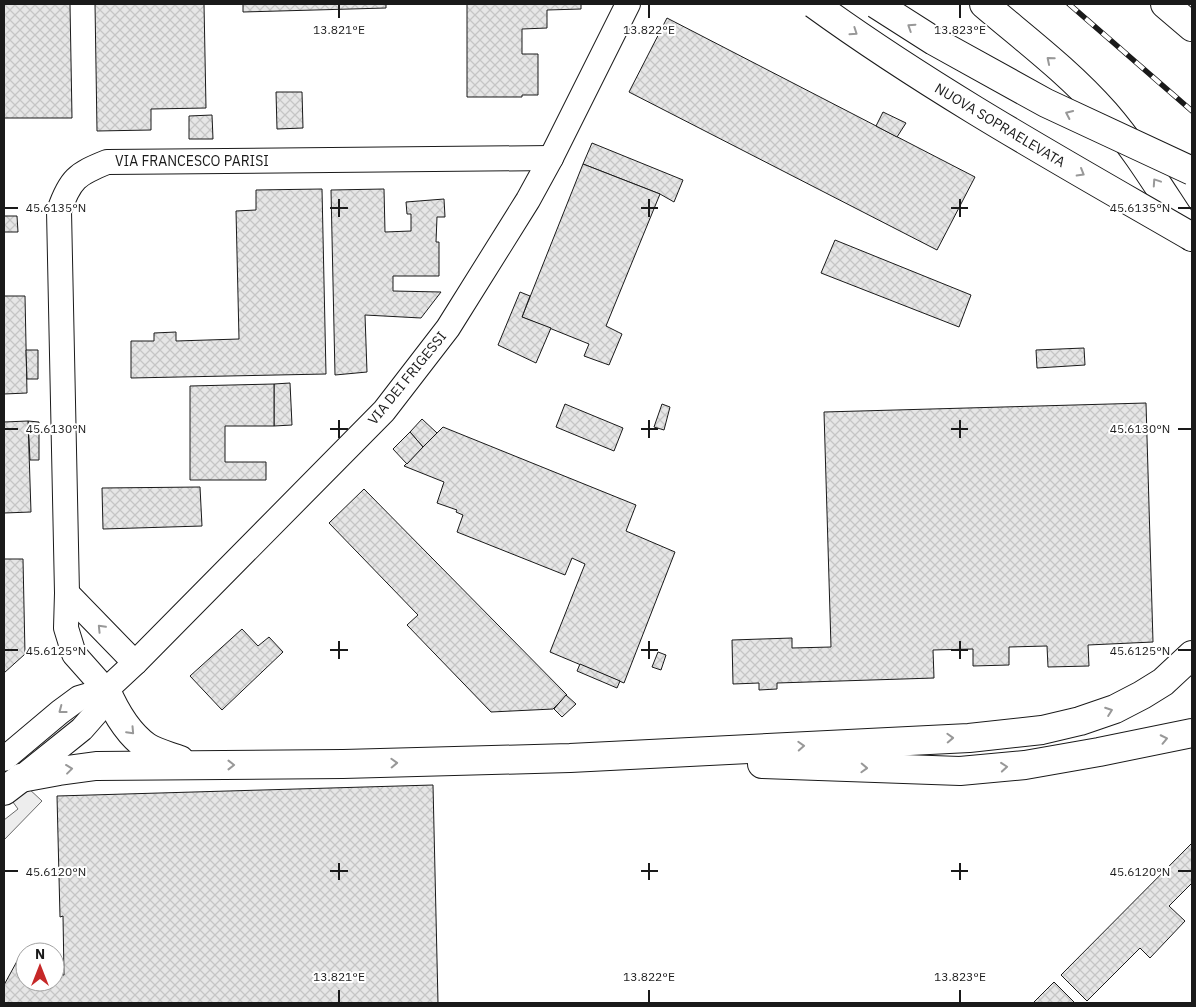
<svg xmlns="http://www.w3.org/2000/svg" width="1196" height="1007" font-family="'IBM Plex Sans',sans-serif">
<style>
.built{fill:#ededed;stroke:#6a6a6a}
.building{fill:url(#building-cross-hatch);stroke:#1a1a1a}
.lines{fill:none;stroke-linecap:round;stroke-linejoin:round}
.street-casing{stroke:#1a1a1a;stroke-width:26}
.secondary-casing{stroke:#1a1a1a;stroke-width:30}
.primary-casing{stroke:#1a1a1a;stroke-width:30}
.highway-casing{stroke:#1a1a1a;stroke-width:30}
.street{stroke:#fff;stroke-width:24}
.secondary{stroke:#fff;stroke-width:28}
.primary{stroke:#fff;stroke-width:28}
.highway{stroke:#fff;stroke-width:28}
.rail-casing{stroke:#1a1a1a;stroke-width:5.5}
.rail{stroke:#fff;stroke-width:4;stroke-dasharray:11;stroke-linecap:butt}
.highway-bridge-casing{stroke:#1a1a1a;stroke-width:30;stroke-linecap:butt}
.highway-bridge{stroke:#fff;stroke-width:28}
.oneway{stroke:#989898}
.ticks{fill:none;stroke:#1a1a1a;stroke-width:2}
.labels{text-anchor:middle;stroke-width:4;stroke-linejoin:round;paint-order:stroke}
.street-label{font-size:14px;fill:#1a1a1a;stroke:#fff}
.ticks-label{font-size:12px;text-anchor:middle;fill:#1a1a1a;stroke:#fff;stroke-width:4;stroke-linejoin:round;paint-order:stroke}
</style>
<defs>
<pattern id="building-cross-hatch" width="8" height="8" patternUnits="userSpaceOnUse" patternTransform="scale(1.25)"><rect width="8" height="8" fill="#e6e6e6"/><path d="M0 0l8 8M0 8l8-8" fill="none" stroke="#c5c5c5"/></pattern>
</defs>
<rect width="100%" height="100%" fill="#fff"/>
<!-- built -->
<path class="built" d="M27,787L42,801L4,840V820L18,809L10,798Z"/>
<!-- building -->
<g class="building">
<path d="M4,4H70L72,118H4Z"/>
<path d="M95,4H204L206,108L151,109V130L97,131Z"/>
<path d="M243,4H386V8L243,12Z"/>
<path d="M467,4H581V9L547,10V28L522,29V54H538V95H522V97H467Z"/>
<path d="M667,18L975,177L937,250L629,92Z"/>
<path d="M276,92H302L303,128L277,129Z"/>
<path d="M883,112L906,123L897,137L876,126Z"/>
<path d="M212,115L213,139H189V116Z"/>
<path d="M592,143L683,180L674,202L660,194L583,164Z"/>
<path d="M583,164L660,194L606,326L622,334L609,365L584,356L589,344L522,317Z"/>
<path d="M322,189L326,374L131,378V341H154V333L176,332V341L239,339L236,211L256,210V190Z"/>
<path d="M384,189L385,232L411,231V214H407L406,202L444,199L445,217H437L436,242H439V276H393V291L441,292L421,318L365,315L367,372L335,375L331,190Z"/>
<path d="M4,216H17L18,232H4Z"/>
<path d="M835,240L971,295L959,327L821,273Z"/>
<path d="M520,292L530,296L522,317L551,328L536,363L498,345Z"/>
<path d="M4,296H25L27,393L4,394Z"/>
<path d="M1084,348L1085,365L1037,368L1036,350Z"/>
<path d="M26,350H38V379H27Z"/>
<path d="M290,383L292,425L274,426V384Z"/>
<path d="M274,384V426H225V462H266V480H190V386Z"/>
<path d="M1146,403L1153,642L1088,645L1089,666L1048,667L1047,646L1009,647V665L973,666V649L933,650L934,678L777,683V689L759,690V683L733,684L732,640L792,638V648L831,647L824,412Z"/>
<path d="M565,404L623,428L614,451L556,427Z"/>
<path d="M662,404L670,407L664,430L654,427Z"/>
<path d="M422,419L437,433L423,447L410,432Z"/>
<path d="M28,421L39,422V460H30Z"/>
<path d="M28,421L31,512L4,513V422Z"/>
<path d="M443,427L636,505L626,531L675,552L624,683L550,652L585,564L572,558L565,575L457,532L463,515L456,512L457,510L437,503L444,482L404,466Z"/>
<path d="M410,432L423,447L407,464L393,449Z"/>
<path d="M200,487L202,526L103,529L102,488Z"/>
<path d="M364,489L567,695L553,709L491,712L407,625L418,615L329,523Z"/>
<path d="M4,559H23L25,654L4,673Z"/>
<path d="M242,629L258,646L269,637L283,652L222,710L190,676Z"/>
<path d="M658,652L666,655L661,670L652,667Z"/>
<path d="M580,664L620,681L617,688L577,671Z"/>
<path d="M566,695L576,704L562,717L554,709Z"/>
<path d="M433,785L438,1003H4V985L22,952L25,954V982H55V971L58,972V975H64L63,916L60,917L57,796Z"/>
<path d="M1192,843V883L1169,906L1185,921L1150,958L1140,948L1087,1001L1061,975Z"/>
<path d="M1054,982L1075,1003H1033Z"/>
</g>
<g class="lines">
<defs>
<g id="street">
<path d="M67,593L135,663"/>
<path d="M106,690L74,654L66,628L67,593L59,211C70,179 77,174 107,162L551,158"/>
<path d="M4,759L60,712L79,698L106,690"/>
<path d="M21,778L82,729L96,713L106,690L135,663L384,411L448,328L528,200L551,158L628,4"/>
</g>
<path id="secondary" d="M1165,4L1192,27"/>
<path id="primary" d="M4,791L21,778"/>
<g id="highway">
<path d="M984,4C1025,39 1069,72 1105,113C1138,151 1164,196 1192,237"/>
<path d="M106,690C115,711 127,733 147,747C156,753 170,756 180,760"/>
<path d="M762,764L960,771L1025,765L1099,752L1192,733"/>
<path d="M21,778L59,771L96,766L343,764L570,758L969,738L1042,730L1080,721L1115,709L1142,695L1163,682L1192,655"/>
</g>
</defs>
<!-- street casing -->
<use href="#street" class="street-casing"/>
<!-- secondary casing -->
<use href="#secondary" class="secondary-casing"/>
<!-- primary casing -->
<use href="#primary" class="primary-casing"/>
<!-- highway casing -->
<use href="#highway" class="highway-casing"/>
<!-- street -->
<use href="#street" class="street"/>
<!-- secondary -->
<use href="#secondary" class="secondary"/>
<!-- primary -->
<use href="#primary" class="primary"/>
<!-- highway -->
<use href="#highway" class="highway"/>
<defs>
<path id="rail" d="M1069,4L1192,111"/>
</defs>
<!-- rail casing -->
<use href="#rail" class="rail-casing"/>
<!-- rail -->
<use href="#rail" class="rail"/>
<defs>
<g id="highway-bridge">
<path d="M814,4C934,91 1064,163 1192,237"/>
<path d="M876,4L934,41L1046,103L1192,171"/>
</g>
</defs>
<!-- highway-bridge casing -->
<use href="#highway-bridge" class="highway-bridge-casing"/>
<!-- highway-bridge -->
<use href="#highway-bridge" class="highway-bridge"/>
</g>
<!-- one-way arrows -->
<defs><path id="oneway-chevron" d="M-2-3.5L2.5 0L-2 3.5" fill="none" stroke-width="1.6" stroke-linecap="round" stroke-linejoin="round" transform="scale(1.25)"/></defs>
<g class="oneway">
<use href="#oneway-chevron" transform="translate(911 27) rotate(-147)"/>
<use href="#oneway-chevron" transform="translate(854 32) rotate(34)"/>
<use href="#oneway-chevron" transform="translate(1050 60) rotate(-140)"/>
<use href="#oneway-chevron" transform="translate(1069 114) rotate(-155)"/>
<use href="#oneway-chevron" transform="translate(1081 173) rotate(30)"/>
<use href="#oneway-chevron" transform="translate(1156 182) rotate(-124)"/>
<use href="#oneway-chevron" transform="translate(101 628) rotate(-134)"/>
<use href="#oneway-chevron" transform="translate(62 710) rotate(143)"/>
<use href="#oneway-chevron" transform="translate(1109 711) rotate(-20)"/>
<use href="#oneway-chevron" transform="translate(131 731) rotate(47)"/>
<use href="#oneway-chevron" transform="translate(950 738) rotate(-2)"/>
<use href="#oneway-chevron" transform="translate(1164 739) rotate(-12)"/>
<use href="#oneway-chevron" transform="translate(801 746) rotate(-3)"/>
<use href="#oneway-chevron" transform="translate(394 763) rotate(-2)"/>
<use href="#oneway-chevron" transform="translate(231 765)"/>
<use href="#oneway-chevron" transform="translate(1004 767) rotate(-5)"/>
<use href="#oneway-chevron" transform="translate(864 768) rotate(2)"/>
<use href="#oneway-chevron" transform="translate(69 769) rotate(-7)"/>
</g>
<!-- ticks -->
<path class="ticks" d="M339,5V18M649,5V18M960,5V18M339,199V217M649,199V217M960,199V217M5,208H18M330,208H348M641,208H658M951,208H968M1178,208H1191M339,420V438M649,420V438M960,420V438M5,429H18M330,429H348M641,429H658M951,429H968M1178,429H1191M339,641V659M649,641V659M960,641V659M5,650H18M330,650H348M641,650H658M951,650H968M1178,650H1191M339,863V880M649,863V880M960,863V880M5,871H18M330,871H348M641,871H658M951,871H968M1178,871H1191M339,990V1002M649,990V1002M960,990V1002"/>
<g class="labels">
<!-- street labels -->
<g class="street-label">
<text transform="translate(1000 125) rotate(31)" y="5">NUOVA SOPRAELEVATA</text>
<text x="192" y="166">VIA FRANCESCO PARISI</text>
<text transform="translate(407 378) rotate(-51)" y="5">VIA DEI FRIGESSI</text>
</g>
</g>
<g class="ticks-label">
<text x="339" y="34">13.821°E</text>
<text x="649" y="34">13.822°E</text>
<text x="960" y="34">13.823°E</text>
<text x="56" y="212">45.6135°N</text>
<text x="1140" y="212">45.6135°N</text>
<text x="56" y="433">45.6130°N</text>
<text x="1140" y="433">45.6130°N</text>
<text x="56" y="655">45.6125°N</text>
<text x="1140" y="655">45.6125°N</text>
<text x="56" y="876">45.6120°N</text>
<text x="1140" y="876">45.6120°N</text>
<text x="339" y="981">13.821°E</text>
<text x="649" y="981">13.822°E</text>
<text x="960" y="981">13.823°E</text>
</g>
<!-- border -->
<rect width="1196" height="1007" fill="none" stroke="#1a1a1a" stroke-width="10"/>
<!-- north arrow -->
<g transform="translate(40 967)"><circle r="24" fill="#ffffff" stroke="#a3a3a3"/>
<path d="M0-4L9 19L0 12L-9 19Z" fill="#c62828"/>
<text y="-8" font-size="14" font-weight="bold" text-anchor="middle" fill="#1a1a1a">N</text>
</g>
</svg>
